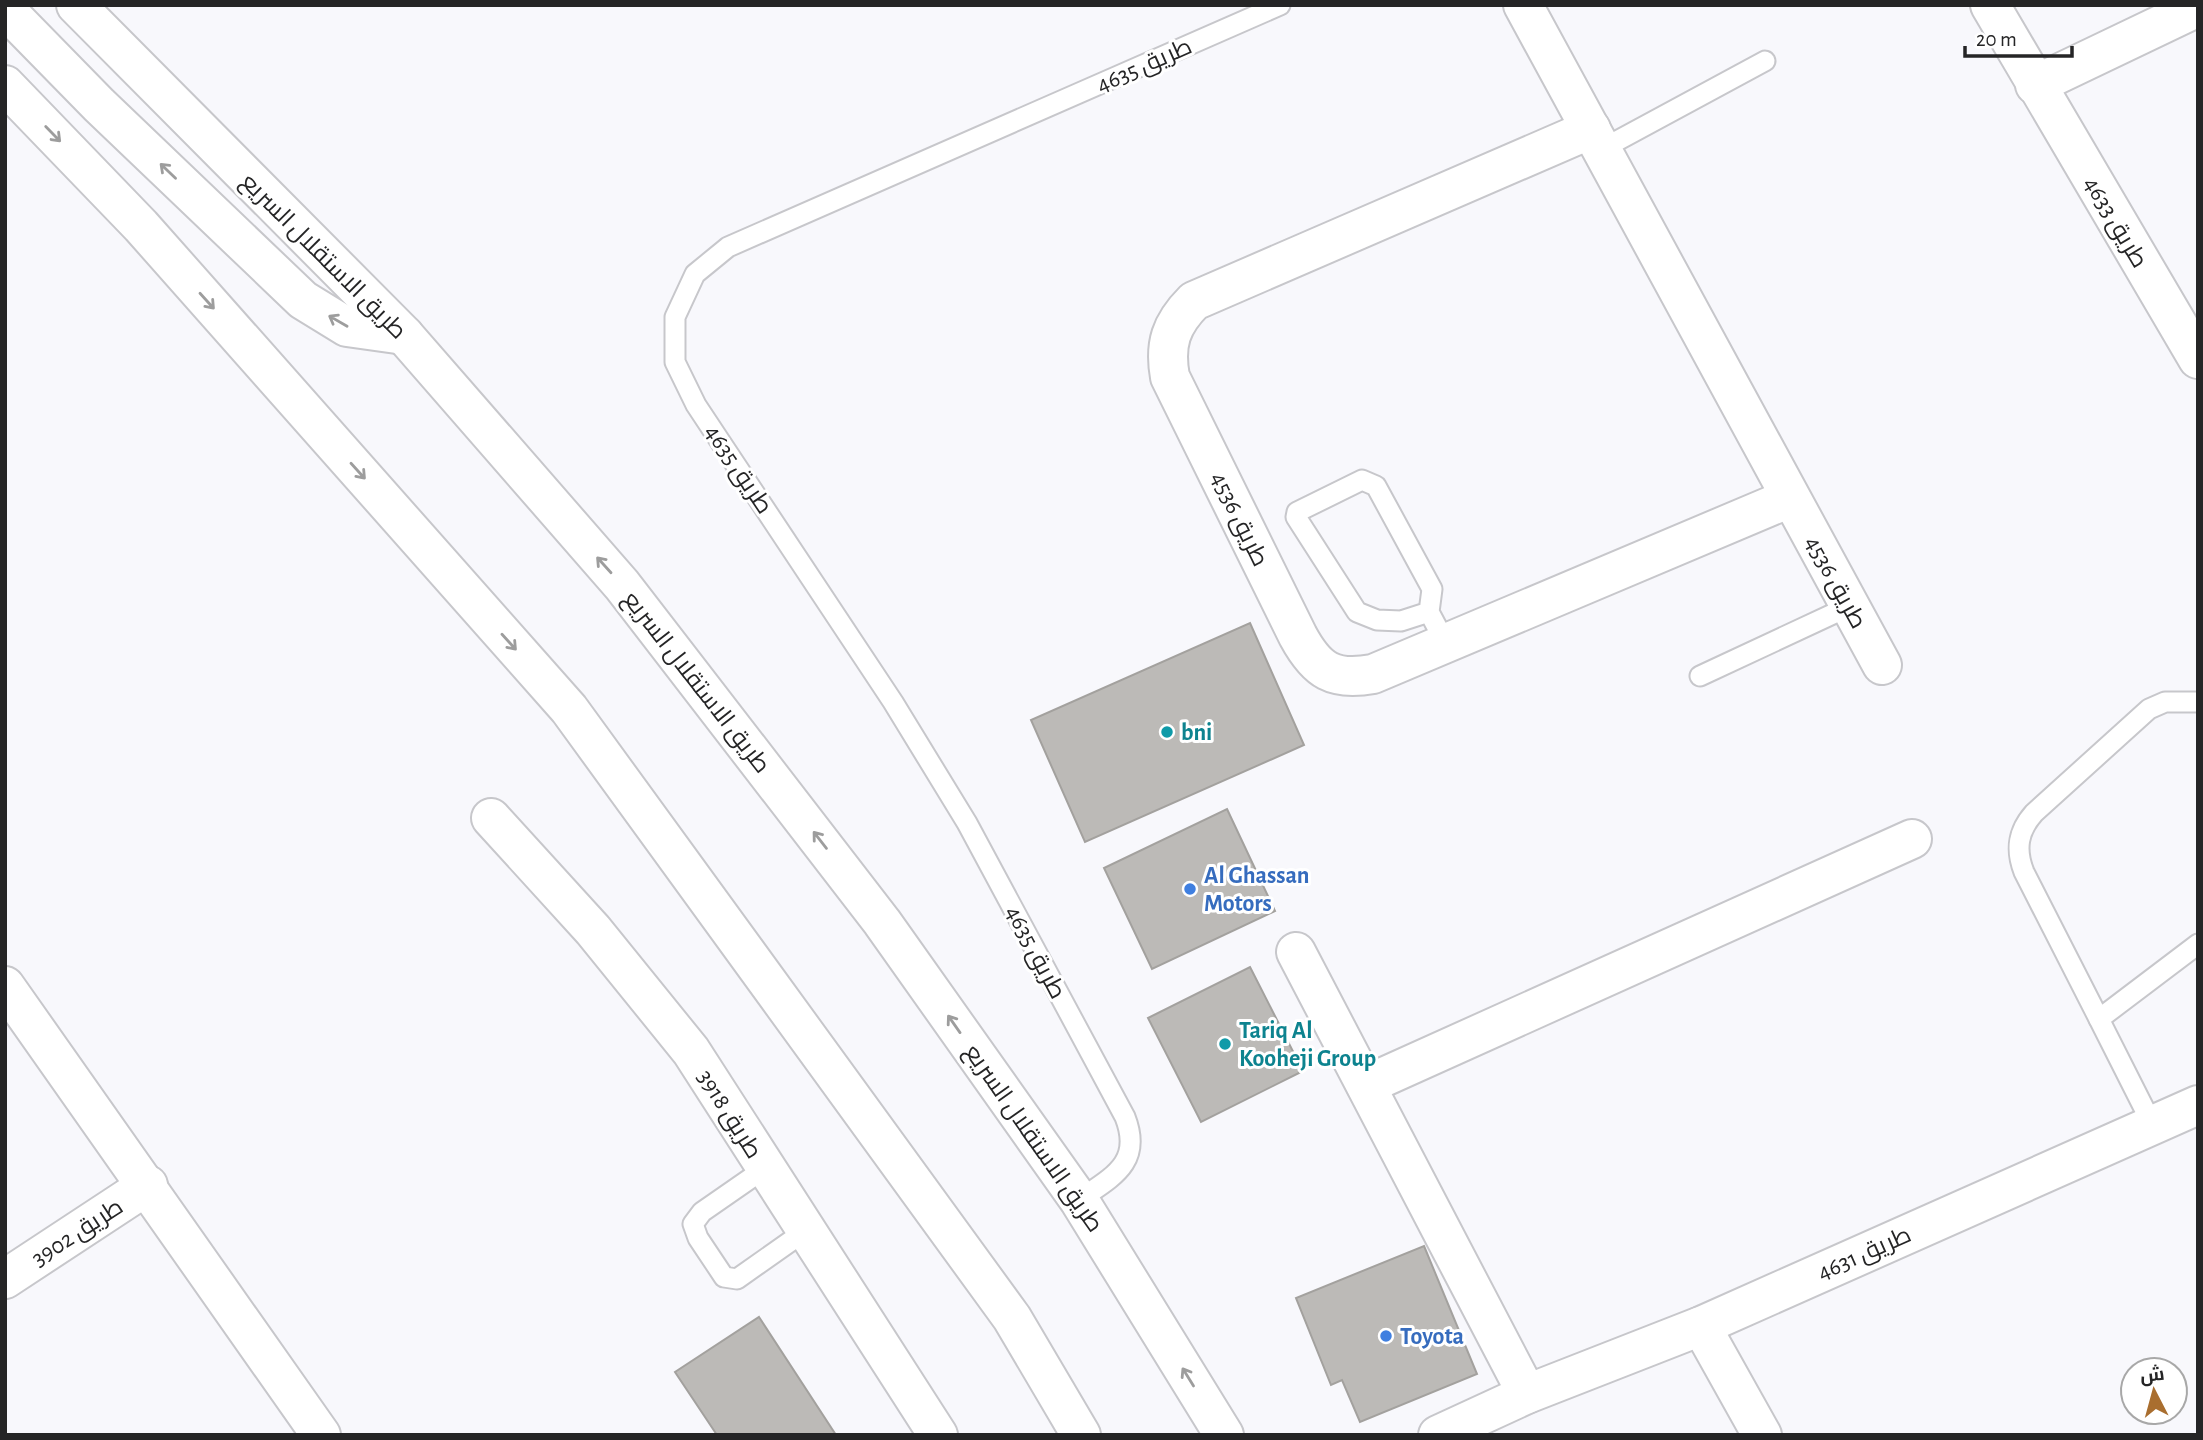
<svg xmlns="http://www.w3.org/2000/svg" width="2203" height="1440" font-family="'Alegreya Sans',Cairo,sans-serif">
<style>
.building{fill:#bcbab7;stroke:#a3a19e;stroke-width:2}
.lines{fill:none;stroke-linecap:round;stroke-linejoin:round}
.service-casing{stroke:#c7c7cb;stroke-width:23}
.minor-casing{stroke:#c7c7cb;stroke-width:42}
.primary-casing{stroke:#c7c7cb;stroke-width:42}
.service{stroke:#fff;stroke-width:19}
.minor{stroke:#fff;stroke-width:38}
.primary{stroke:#fff;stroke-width:38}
.oneway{stroke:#9d9d9d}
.culture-dot{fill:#0f9aa8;stroke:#fff;stroke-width:2.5}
.shop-dot{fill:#3f7fe0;stroke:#fff;stroke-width:2.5}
.labels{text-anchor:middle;stroke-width:6;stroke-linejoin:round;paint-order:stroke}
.street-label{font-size:24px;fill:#252526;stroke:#fff}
.culture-label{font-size:24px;font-weight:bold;fill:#0d838f;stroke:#fff;text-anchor:start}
.shop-label{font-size:24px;font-weight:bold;fill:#366cbe;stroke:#fff;text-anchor:start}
</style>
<rect width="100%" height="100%" fill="#f8f8fc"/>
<!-- building -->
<g class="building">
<path d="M1250,623L1304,745L1085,842L1031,720Z"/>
<path d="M1227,809L1275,911L1152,969L1104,868Z"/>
<path d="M1250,967L1303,1071L1201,1122L1148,1018Z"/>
<path d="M1424,1246L1477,1374L1360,1422L1342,1380L1331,1385L1296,1298Z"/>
<path d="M759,1317L836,1435H717L675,1372Z"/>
</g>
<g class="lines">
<defs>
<g id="service">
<path d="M1602,149L1765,61"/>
<path d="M1429,612L1401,621L1377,620L1357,612L1296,517L1297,512L1362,480L1376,486L1432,589L1429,612L1446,644"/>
<path d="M1700,676L1850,606"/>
<path d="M2198,702H2165L2149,709L2034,813C2018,831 2015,849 2024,872L2099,1019L2198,944"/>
<path d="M2099,1019L2152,1124"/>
<path d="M764,1169L702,1212L693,1224L698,1238L724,1277L737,1279L808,1229"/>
<path d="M1079,1200C1112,1177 1143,1163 1125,1117L967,823L893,702L696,405L675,362V317L695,274L728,247L1280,5"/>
</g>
<g id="minor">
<path d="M1523,5L1882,665"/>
<path d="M1990,5L2198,359"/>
<path d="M2035,85L2198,7"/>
<path d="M1591,129L1194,301C1171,324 1164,344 1170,377L1298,636C1317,671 1333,681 1373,674L1790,498"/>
<path d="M491,818L593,930L691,1051L938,1435"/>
<path d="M1296,952L1527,1394"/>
<path d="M5,986L321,1435"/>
<path d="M1366,1085L1912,839"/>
<path d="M5,1279L148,1185"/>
<path d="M1701,1326L1762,1435"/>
<path d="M1438,1435L1527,1394L1701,1326L2198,1105"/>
</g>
<g id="primary">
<path d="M76,5L404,335L622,585L882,922L1079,1200L1224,1435"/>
<path d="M5,9L99,105L303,300L347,327L404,335"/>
<path d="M5,85L141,226L569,709L1012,1318L1081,1435"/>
</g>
</defs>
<!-- service casing -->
<use href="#service" class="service-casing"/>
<!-- minor casing -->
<use href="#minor" class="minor-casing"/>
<!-- primary casing -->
<use href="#primary" class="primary-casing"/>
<!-- service -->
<use href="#service" class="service"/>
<!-- minor -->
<use href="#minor" class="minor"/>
<!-- primary -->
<use href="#primary" class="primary"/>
</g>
<!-- one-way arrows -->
<defs><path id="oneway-shaft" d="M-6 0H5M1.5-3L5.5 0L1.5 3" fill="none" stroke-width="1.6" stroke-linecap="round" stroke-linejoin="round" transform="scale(1.75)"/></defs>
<g class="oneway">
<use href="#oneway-shaft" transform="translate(53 134) rotate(46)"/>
<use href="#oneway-shaft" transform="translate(168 171) rotate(-136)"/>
<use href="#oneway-shaft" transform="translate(207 301) rotate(48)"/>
<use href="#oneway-shaft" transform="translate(338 321) rotate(-150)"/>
<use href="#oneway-shaft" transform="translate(358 471) rotate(48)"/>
<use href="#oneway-shaft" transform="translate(604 565) rotate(-132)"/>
<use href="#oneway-shaft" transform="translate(509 642) rotate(48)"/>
<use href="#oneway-shaft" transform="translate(820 840) rotate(-128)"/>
<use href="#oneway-shaft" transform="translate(954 1024) rotate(-125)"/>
<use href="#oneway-shaft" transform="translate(1188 1377) rotate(-122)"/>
</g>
<!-- markers -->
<g class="culture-dot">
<circle cx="1167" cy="732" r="7"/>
<circle cx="1225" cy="1044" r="7"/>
</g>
<g class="shop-dot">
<circle cx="1190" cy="889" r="7"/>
<circle cx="1386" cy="1336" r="7"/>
</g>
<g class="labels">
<!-- street labels -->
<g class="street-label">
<text transform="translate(1144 65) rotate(-24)" y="8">طريق 4635</text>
<text transform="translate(2116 222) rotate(59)" y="8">طريق 4633</text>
<text transform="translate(324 256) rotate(45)" y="8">طريق الاستقلال السريع</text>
<text transform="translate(739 469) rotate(56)" y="8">طريق 4635</text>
<text transform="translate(1240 519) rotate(64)" y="8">طريق 4536</text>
<text transform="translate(1836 582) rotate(61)" y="8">طريق 4536</text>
<text transform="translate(697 682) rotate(52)" y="8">طريق الاستقلال السريع</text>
<text transform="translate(1036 952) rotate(62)" y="8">طريق 4635</text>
<text transform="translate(730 1114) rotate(58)" y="8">طريق 3918</text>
<text transform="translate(1034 1138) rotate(55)" y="8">طريق الاستقلال السريع</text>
<text transform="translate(77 1232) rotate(-33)" y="8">طريق 3902</text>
<text transform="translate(1864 1253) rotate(-24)" y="8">طريق 4631</text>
</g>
<!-- culture labels -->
<g class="culture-label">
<text x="1181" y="740">bni</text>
<text x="1239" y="1038">Tariq Al<tspan x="1239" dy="28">Kooheji Group</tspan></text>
</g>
<!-- shop labels -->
<g class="shop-label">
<text x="1204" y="883">Al Ghassan<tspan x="1204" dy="28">Motors</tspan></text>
<text x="1400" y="1344">Toyota</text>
</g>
</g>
<!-- border -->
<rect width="2203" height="1440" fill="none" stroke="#252526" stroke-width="14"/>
<!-- north arrow -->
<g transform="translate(2154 1391) rotate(354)"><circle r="33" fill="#ffffff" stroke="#a8a8a8" stroke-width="2"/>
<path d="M0-5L12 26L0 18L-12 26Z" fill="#a96e2f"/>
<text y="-10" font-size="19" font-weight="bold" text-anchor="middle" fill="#252526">ش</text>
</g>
<!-- scale -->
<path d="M1965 46v10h107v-10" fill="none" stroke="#252526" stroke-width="3.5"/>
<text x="1976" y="46" font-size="21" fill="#252526" stroke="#ffffff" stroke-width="5" paint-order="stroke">20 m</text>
</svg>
